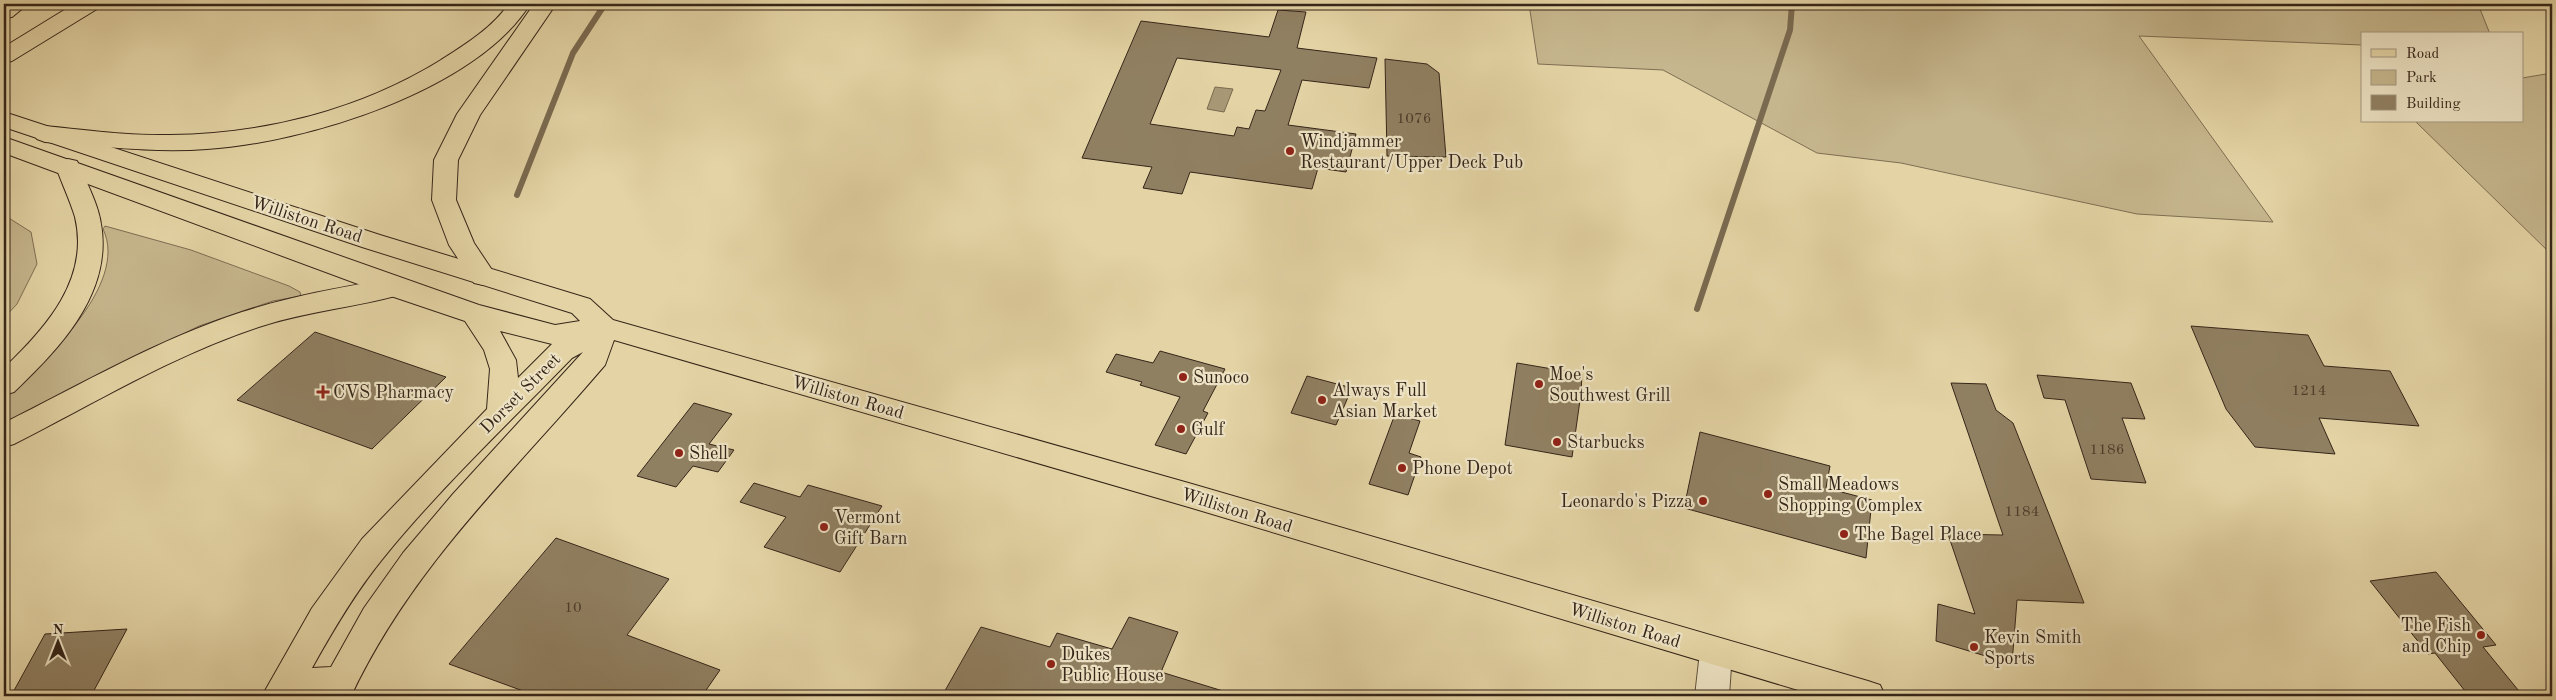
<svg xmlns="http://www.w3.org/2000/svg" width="2556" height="700" font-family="'Old Standard TT',serif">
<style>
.green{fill:#c6b68d;stroke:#7e6e53}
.water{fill:#a89875;stroke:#7a6a50}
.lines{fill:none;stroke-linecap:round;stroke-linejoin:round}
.stream{stroke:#7a6a50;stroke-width:6}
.building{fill:#908062;stroke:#352519;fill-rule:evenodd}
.minor-casing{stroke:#61513c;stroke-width:2}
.major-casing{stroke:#352519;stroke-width:2}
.highway-casing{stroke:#352519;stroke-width:2}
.minor{fill:#ede3c4;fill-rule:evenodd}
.major{fill:#e4d4a5;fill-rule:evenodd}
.highway{fill:#e4d4a5;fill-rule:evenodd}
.poi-dot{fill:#8f2418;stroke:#ede3c4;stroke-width:2}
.labels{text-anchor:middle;stroke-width:4.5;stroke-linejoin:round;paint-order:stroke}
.number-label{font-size:15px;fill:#4c3c2b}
.poi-label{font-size:18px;fill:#352519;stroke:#ede3c4;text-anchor:start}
.street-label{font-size:18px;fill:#352519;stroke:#ede3c4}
</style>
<rect width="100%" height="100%" fill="#e4d4a5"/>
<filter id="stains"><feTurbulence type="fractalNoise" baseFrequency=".004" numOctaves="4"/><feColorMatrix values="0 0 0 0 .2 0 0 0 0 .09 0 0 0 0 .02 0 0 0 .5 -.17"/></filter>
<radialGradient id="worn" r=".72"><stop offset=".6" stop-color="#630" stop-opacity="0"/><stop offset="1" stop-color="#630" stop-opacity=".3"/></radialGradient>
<!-- green -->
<g class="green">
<path d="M1529,4H2478L2490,34H2362V45L2139,36L2273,222L2137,214L1901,163L1817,153L1663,70L1538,64Z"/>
<path d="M2552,73V255L2415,121H2522V78Z"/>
<path d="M4,215L31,232L37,264L17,304L4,318Z"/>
<path d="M105,226L191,250L289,286L300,292L301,296L273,301L199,326L4,423V398C41,364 130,285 103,229Z"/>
</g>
<!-- water -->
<path class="water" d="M1215,87L1233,89L1224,112L1207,109Z"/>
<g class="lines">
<!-- stream -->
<g class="stream">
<path d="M517,195L573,53L605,4"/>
<path d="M1697,309L1790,30L1792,4"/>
</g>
</g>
<!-- building -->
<g class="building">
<path d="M1278,10L1306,12L1297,48L1377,58L1369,88L1302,80L1288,125L1356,134L1346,172L1318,168L1312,189L1190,172L1182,194L1143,188L1152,167L1082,158L1141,21L1269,37ZM1177,58L1281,70L1265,111L1256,110L1249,129L1237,127L1234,136L1150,124Z"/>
<path d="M1385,59L1427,64L1439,73L1446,157L1387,156Z"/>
<path d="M2191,326L2308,335L2324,366L2390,371L2419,426L2319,418L2335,454L2255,447L2226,409Z"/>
<path d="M315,332L446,377L372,449L237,400Z"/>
<path d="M1160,351L1225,369L1203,411L1208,413L1186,454L1155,445L1180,397L1140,385L1142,382L1106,372L1116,354L1153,363Z"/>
<path d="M1517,363L1582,374L1581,393L1572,457L1505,445Z"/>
<path d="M2037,375L2131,383L2145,419L2122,418L2146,483L2091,479L2065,400L2044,398Z"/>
<path d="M1307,376L1352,388L1336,425L1291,413Z"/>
<path d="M1951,383L1986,384L1996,410L2013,423L2084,603L2017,600L2012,664L1936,641L1938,604L1975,614L1948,534L2003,535Z"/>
<path d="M694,403L732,414L709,444L734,450L718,472L693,466L676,487L637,476Z"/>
<path d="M1395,414L1420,421L1409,453L1421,457L1408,495L1369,484Z"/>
<path d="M1700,432L1830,466L1826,488L1872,500L1866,558L1684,508Z"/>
<path d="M754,483L800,497L808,485L882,506L840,572L764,547L786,517L740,502Z"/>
<path d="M556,538L669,579L627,635L720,670L702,696H537L449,664Z"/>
<path d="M2436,572L2496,645L2483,647L2523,696H2469L2435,653L2428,654L2370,581Z"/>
<path d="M1129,617L1178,632L1161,672L1223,691L1222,696H942L981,627L1050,647L1057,633L1112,649Z"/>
<path d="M127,629L91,696H11L45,634Z"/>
</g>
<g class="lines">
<defs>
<path id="minor" d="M1716,638L1728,642L1732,652L1729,696H1695L1700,652L1704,642Z"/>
<path id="major" d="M4,112L380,235L590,299L613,320L1192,484L1868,681L1880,685L1885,696H1818L1192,508L614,340L605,365C513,473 412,566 351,696H262L312,608L362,539L487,409L490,369L484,350L465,321L385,294L4,153V137L479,305L555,325L580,321L572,313L362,247L4,127ZM500,331L552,344L518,378L516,360ZM583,352L453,494L403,553L364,608L331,667L312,668C333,630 356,591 384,557C441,487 509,423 572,358Z"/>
<g id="highway">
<path d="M4,4H28L12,17L4,18Z"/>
<path d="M74,4H100L97,9L12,61L4,63V47Z"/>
<path d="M508,4H530C476,91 304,143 207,149C153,153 99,146 45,142L37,139L33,134L37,129L45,126C86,130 129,136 170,135C265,134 360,110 441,60C463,46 495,26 508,4Z"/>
<path d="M534,4H556L480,115L458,160L456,200L474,243L496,276L492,283L483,285L474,283L449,245L432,200L434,160L457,114Z"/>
<path d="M68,159L77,161L80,167C88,186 98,204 101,224C113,293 60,348 14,392L4,395V368C46,328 90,279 75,217C70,200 62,184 56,167L59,161Z"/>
<path d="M394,278L403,280L407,287L403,294C357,307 308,311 262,326C175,354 95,403 14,444L4,447V423C82,384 159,339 242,312C291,296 343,287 394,278Z"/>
</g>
</defs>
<!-- minor casing -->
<use href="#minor" class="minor-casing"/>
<!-- major casing -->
<use href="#major" class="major-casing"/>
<!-- highway casing -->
<use href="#highway" class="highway-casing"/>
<!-- minor -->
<use href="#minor" class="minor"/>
<!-- major -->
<use href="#major" class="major"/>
<!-- highway -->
<use href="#highway" class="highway"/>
</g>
<!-- markers -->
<g class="poi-dot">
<circle cx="1290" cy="151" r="5"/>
<circle cx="1183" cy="377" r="5"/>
<circle cx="1539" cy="384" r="5"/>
<path d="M320.5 384.5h5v5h5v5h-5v5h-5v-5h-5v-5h5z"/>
<circle cx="1322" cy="400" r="5"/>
<circle cx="1181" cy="429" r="5"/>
<circle cx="1557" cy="442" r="5"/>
<circle cx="679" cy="453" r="5"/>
<circle cx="1402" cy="468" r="5"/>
<circle cx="1768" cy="494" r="5"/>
<circle cx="1703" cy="501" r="5"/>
<circle cx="824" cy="527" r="5"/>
<circle cx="1844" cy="534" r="5"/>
<circle cx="2481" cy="635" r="5"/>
<circle cx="1974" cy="647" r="5"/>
<circle cx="1051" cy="664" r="5"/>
</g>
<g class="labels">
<!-- number labels -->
<g class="number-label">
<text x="1414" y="123">1076</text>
<text x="2309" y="395">1214</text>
<text x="2107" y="454">1186</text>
<text x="2022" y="516">1184</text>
<text x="573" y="612">10</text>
</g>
<!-- poi labels -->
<g class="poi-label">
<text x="1300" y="147">Windjammer<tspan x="1300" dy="21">Restaurant/Upper Deck Pub</tspan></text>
<text x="1549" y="380">Moe's<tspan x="1549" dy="21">Southwest Grill</tspan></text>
<text x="1193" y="383">Sunoco</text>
<text x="1332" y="396">Always Full<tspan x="1332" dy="21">Asian Market</tspan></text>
<text x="333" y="398">CVS Pharmacy</text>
<text x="1191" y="435">Gulf</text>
<text x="1567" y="448">Starbucks</text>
<text x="689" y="459">Shell</text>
<text x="1412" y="474">Phone Depot</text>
<text x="1778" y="490">Small Meadows<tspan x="1778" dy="21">Shopping Complex</tspan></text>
<text x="1693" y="507" text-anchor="end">Leonardo's Pizza</text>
<text x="834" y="523">Vermont<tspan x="834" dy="21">Gift Barn</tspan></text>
<text x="1854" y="540">The Bagel Place</text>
<text x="2471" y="631" text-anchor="end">The Fish<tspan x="2471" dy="21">and Chip</tspan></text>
<text x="1984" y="643">Kevin Smith<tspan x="1984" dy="21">Sports</tspan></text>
<text x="1061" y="660">Dukes<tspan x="1061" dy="21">Public House</tspan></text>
</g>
<!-- street labels -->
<g class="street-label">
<text transform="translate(307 219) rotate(18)" y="6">Williston Road</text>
<text transform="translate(520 393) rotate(-45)" y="6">Dorset Street</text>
<text transform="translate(848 397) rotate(16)" y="6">Williston Road</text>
<text transform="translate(1237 510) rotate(17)" y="6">Williston Road</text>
<text transform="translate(1625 625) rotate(17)" y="6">Williston Road</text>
</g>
</g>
<!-- margin -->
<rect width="2556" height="700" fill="none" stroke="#e4d4a5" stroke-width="20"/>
<rect x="5" y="5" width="2546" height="690" fill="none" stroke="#352519" stroke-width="2.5"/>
<rect x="10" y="10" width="2536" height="680" fill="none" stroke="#352519"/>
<!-- legend -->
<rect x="2361" y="32" width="162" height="90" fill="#ede3c4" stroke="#a39780"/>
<rect x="2371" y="49" width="25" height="8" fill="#e4d4a5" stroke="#a39780"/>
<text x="2406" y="58" font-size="15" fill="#352519">Road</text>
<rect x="2371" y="70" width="25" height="15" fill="#c6b68d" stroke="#a39780"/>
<text x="2406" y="82" font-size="15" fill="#352519">Park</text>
<rect x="2371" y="95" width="25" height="15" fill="#908062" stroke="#a39780"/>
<text x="2406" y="108" font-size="15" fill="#352519">Building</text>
<!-- north arrow -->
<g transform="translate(58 642)" stroke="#ede3c4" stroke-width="4" paint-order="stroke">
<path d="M0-4L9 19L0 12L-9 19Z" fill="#352519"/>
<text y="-8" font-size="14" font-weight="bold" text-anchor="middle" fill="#352519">N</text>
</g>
<rect width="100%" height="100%" filter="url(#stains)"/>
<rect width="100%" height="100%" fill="url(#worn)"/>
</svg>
